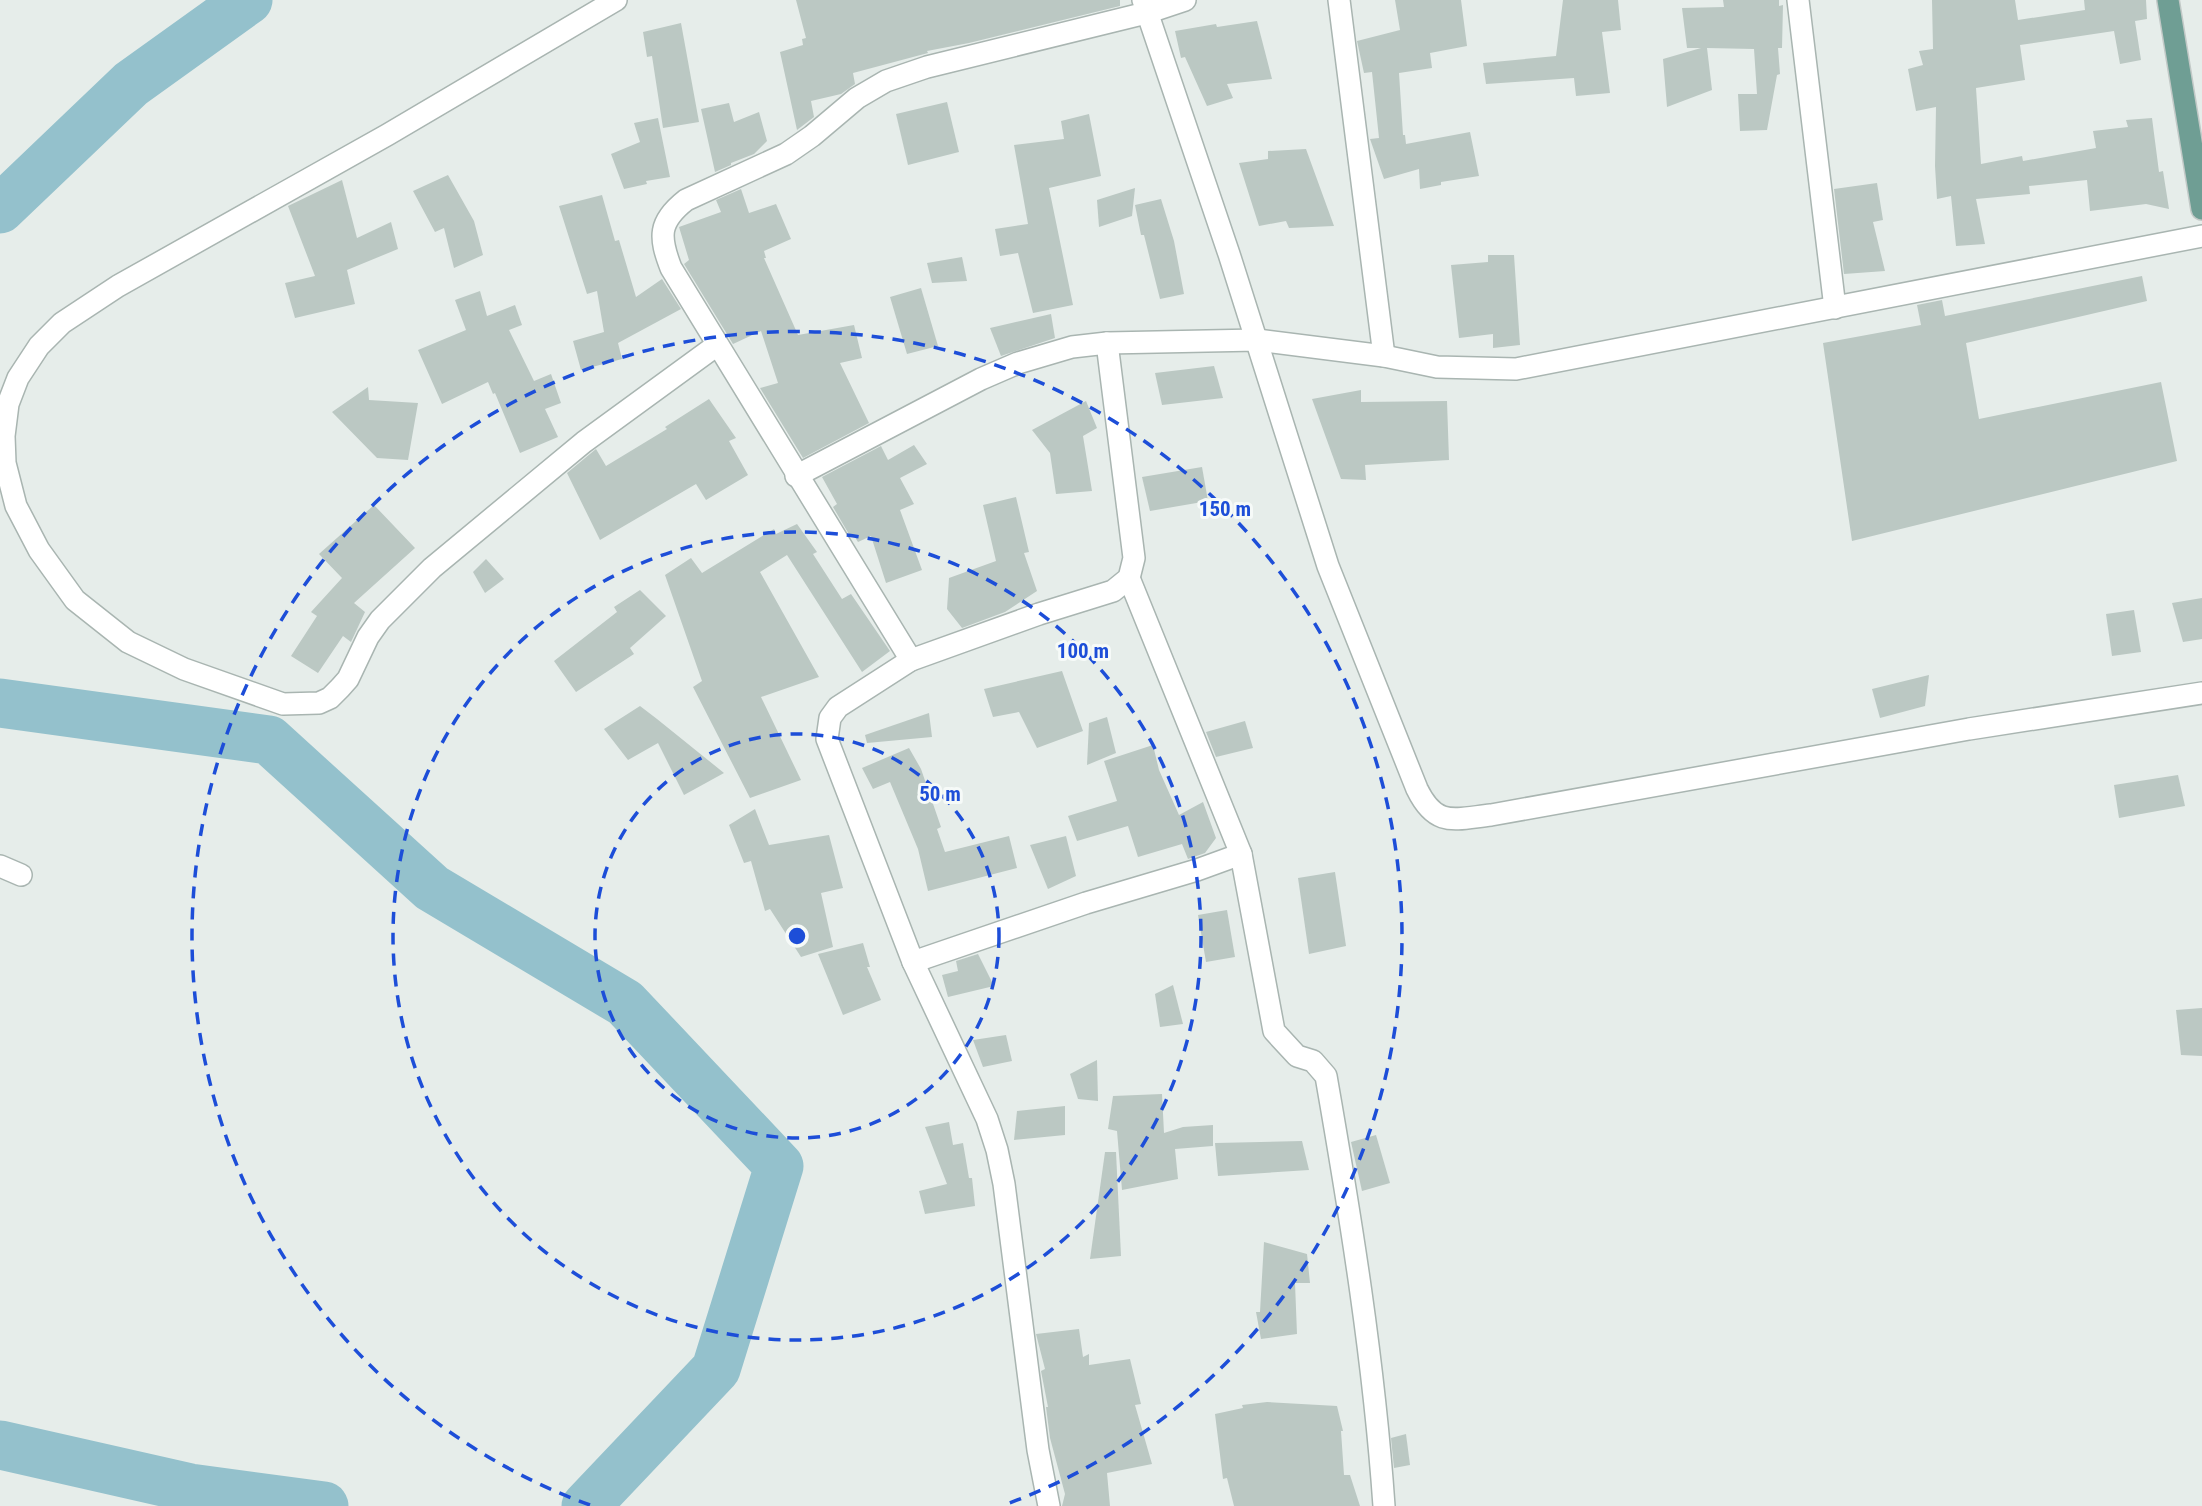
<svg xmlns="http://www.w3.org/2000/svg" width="2202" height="1506" font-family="'Roboto Condensed',sans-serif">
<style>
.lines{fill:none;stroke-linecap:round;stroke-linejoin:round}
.river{stroke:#94c1cc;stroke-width:49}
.building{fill:#bbc8c3}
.minor-casing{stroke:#a9b5b1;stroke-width:24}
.major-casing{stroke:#c2c9c7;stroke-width:24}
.minor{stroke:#fff;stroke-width:21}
.major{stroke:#6f9e94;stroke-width:21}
.ring{fill:none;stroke:#1d4ed8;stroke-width:3.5;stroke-dasharray:12 9}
.centre{fill:#1d4ed8;stroke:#f6faf8;stroke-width:3.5}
.ring-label{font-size:21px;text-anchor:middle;font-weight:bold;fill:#1d4ed8;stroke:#f6faf8;stroke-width:6;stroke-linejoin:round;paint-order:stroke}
</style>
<rect width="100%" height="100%" fill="#e6edea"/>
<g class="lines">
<!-- river -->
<g class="river">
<path d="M0,209L131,84L248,0"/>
<path d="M0,703L269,740L432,888L625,1003L779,1166L716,1369L586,1506"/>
<path d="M0,1445L190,1488L324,1506"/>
</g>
</g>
<!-- building -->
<g class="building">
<path d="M796,0H1120V6L969,43L927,51L928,53L853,73L855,84L841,94L811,101L814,117L797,130L780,52L803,45L802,39L806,38Z"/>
<path d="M1395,0H1461L1467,46L1430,53L1432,68L1399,73L1403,135H1405L1406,144L1470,132L1479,176L1441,182V185L1420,189L1419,169L1384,179L1370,139L1379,138L1372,72L1364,73L1357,41L1400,30Z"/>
<path d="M1563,0H1618L1621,30L1602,32L1610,93L1576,96L1574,78L1486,84L1483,63L1556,56Z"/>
<path d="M1723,0H1779V6L1783,5L1782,48H1778L1780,74L1777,75L1767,130L1740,131L1738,94H1757L1754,49L1707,48L1712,90L1667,107L1663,59L1701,48H1687L1682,8L1724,7Z"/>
<path d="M1932,0H2015L2018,20L2085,10L2084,0H2146L2147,19L2135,21L2141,60L2120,64L2114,31L2020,45L2025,80L1976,88L1981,164L2022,156L2023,161L2096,148L2093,131L2128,127L2126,120L2152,118L2159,172L2163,171L2169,209L2146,204L2090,211L2087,180L2029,186L2030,194L1976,199L1985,244L1956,246L1951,196L1937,199L1935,166L1936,107L1916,111L1908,69L1923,65L1919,51L1933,49Z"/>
<path d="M1257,21L1272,79L1227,84L1233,98L1207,106L1185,57L1181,58L1175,31L1216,24L1217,27Z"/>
<path d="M681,23L699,122L663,128L652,56L647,57L643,32Z"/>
<path d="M947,102L959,152L908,165L896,114Z"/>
<path d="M729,103L734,122L759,112L767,141L754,154L731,163V165L715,172L701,109Z"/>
<path d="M1089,114L1101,176L1049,188L1073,305L1033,313L1018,253L1000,256L995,229L1028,224L1014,145L1064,139L1061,121Z"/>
<path d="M658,118L670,177L646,181L647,184L624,189L611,154L640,142L634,123Z"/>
<path d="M1306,149L1334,226L1289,228L1286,221L1259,226L1239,163L1268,159V151Z"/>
<path d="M448,175L474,221L483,255L454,268L444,228L435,232L413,191Z"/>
<path d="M342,180L357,238L391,222L398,249L347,270L355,304L295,318L285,283L315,276L288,206Z"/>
<path d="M1877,183L1883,220L1873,222L1885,271L1844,274L1834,189Z"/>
<path d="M1135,188L1132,216L1099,227L1097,200Z"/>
<path d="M741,189L749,213L776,204L791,239L764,251L766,258H764L798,335L854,325L862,358L840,363L869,423L803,458L760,388L778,383L761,331L733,344L684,264L689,260L679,227L721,212L716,200Z"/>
<path d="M602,195L615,241L619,240L636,297L662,279L681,309L618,343L622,359L581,370L573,341L604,332L597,291L587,294L559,206Z"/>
<path d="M1161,199L1174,241L1184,294L1160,299L1144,235H1141L1135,205Z"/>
<path d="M1488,255H1514L1520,345L1493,348V334L1459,338L1451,265L1488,262Z"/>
<path d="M962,257L967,281L932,283L927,263Z"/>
<path d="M2142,276L2147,301L1966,343L1979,419L2161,382L2177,461L1852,541L1823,343L1921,325L1917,305L1942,300L1945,316Z"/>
<path d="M921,288L938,346L907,354L890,297Z"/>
<path d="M480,291L487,316L515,305L522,325L509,330L534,381L551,374L561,403L545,409L558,437L520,453L495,393L493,394L488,382L442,404L418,350L466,330L455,300Z"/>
<path d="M1051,314L1055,338L1001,356L990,328Z"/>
<path d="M1214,366L1223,398L1162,405L1155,373Z"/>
<path d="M368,387L369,400L418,403L408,460L377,458L332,412Z"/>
<path d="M1361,390V402L1447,401L1449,460L1365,465L1366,480L1341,479L1312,399Z"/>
<path d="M709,399L736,438L729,441L748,475L706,500L696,484L600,540L567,473L596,449L606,466L667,429L665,427Z"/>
<path d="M1086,401L1097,428L1083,436L1092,491L1056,494L1050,453L1032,430Z"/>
<path d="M914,445L927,464L900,478L914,504L900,510L922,570L886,583L871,536L858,542L853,534L850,536L833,507L837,504L822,477L881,446L888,460Z"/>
<path d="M1202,467L1208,501L1150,511L1142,477Z"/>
<path d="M1016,497L1029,552L1024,553L1037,591L1005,612L962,628L947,609L949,578L996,561L983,505Z"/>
<path d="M374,505L415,548L354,603L365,612L351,642L343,636L318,673L291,656L317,616L311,612L342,578L319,554Z"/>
<path d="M797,524L817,552L813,554L842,599L851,594L890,651L862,672L787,555L760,572L819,677L761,697L801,780L750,798L693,687L702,681L665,575L691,558L702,573L774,529L776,534Z"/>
<path d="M486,559L504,579L485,593L473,572Z"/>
<path d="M640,590L666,616L630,648L634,654L576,692L554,661L617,612L614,607Z"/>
<path d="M2202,598V639L2183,642L2172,603Z"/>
<path d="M2134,610L2141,652L2112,656L2106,614Z"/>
<path d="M1062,671L1083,731L1037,748L1019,712L993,717L984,689Z"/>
<path d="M1929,675L1925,706L1880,718L1872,689Z"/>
<path d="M640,706L657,719L724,773L684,795L658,743L628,760L604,729Z"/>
<path d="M929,713L932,737L867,743L865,735Z"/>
<path d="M1107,717L1116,753L1087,765L1089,723Z"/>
<path d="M1245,721L1253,748L1216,757L1206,732Z"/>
<path d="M1153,745L1159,770L1179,815L1203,802L1216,838L1205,853L1188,859L1182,844L1138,857L1128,826L1077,841L1068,816L1117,801L1104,761Z"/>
<path d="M909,748L921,769L941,827L937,829L945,852L1009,836L1017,868L928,891L918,849L890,782L873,789L862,768Z"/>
<path d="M2178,775L2185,806L2119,818L2114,785Z"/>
<path d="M755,809L769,845L829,835L843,888L821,893L833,947L801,957L770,909L765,911L751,861L744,863L729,825Z"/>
<path d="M1066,836L1076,876L1048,889L1030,845Z"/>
<path d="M1335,872L1346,946L1309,954L1298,878Z"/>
<path d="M1227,910L1235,957L1206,962L1198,915Z"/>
<path d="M863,943L870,967H867L881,1000L843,1015L818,954Z"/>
<path d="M978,954L994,986L948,997L942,975L958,971L956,961Z"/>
<path d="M1173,985L1183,1024L1160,1027L1155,994Z"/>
<path d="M2202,1008V1056L2181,1055L2176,1010Z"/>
<path d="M1006,1035L1012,1061L983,1067L973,1040Z"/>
<path d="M1097,1060L1098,1101L1078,1099L1070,1074Z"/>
<path d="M1162,1094L1164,1133L1183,1127L1213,1125V1146L1175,1149L1178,1179L1122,1190L1117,1131L1108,1129L1113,1096Z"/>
<path d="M1065,1106V1135L1014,1140L1017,1111Z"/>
<path d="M949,1122L953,1145L963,1143L969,1178H972L975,1206L925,1214L919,1191L947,1184L925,1127Z"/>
<path d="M1376,1135L1390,1183L1362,1191L1351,1142Z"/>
<path d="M1302,1141L1309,1170L1218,1176L1215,1143Z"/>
<path d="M1105,1152H1116L1121,1256L1090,1259Z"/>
<path d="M1264,1242L1307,1254L1310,1283H1295L1297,1334L1261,1339L1256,1312H1260Z"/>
<path d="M1079,1329L1083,1357L1089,1354V1365L1130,1359L1141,1404L1135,1405L1152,1464L1107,1473L1110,1506H1062L1065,1494L1050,1438L1046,1407H1048L1041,1371L1045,1369L1036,1334Z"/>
<path d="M1267,1402L1337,1406L1343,1431H1341L1344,1475H1350L1360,1506H1234L1227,1478L1223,1479L1215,1414L1243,1408L1242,1405Z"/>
<path d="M1406,1434L1410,1465L1394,1468L1391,1438Z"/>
</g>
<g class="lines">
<defs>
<g id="minor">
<path d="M616,0L387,135L118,286L62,323L39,346L18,378L8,404L4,436L5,463L16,506L39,550L75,600L128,642L184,669L283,704L319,703L330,698L340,688L348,679L368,637L380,620L432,568L584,442L717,345"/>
<path d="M1143,0L1229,254L1328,566L1417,789C1436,828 1454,819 1491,815L1969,729L2202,693"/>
<path d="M1339,0L1384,356"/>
<path d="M1798,0L1835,308"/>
<path d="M796,476L981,379L1018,363L1072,347L1107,343L1257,340L1384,356L1437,367L1516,369L2202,236"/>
<path d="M911,660L671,268C659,237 658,222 686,200L786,154L812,136L857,98L886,81L927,67L1146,13L1185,0"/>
<path d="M1241,854L1274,1031L1297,1056L1313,1061L1326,1076C1351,1219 1374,1361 1384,1506"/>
<path d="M0,866L21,875"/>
<path d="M913,962L1086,903L1197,870L1241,854L1129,578"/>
<path d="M1049,1506L1038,1450L1004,1184L997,1150L987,1119L913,962L827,739L830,718L838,707L911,660L1039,614L1113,591L1129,578L1134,558L1107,343"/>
</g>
<path id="major" d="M2168,0L2202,209"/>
</defs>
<!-- minor casing -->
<use href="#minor" class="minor-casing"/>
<!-- major casing -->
<use href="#major" class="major-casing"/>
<!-- minor -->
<use href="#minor" class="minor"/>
<!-- major -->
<use href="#major" class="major"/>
</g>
<!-- distance rings -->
<g class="ring">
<circle cx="797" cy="936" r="202"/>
<circle cx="797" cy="936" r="404"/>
<path d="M590 1505A605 605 0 1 1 1004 1505"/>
</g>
<circle cx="797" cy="936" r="10" class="centre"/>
<g class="ring-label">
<text x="1225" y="516">150 m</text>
<text x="1083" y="658">100 m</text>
<text x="940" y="801">50 m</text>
</g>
</svg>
